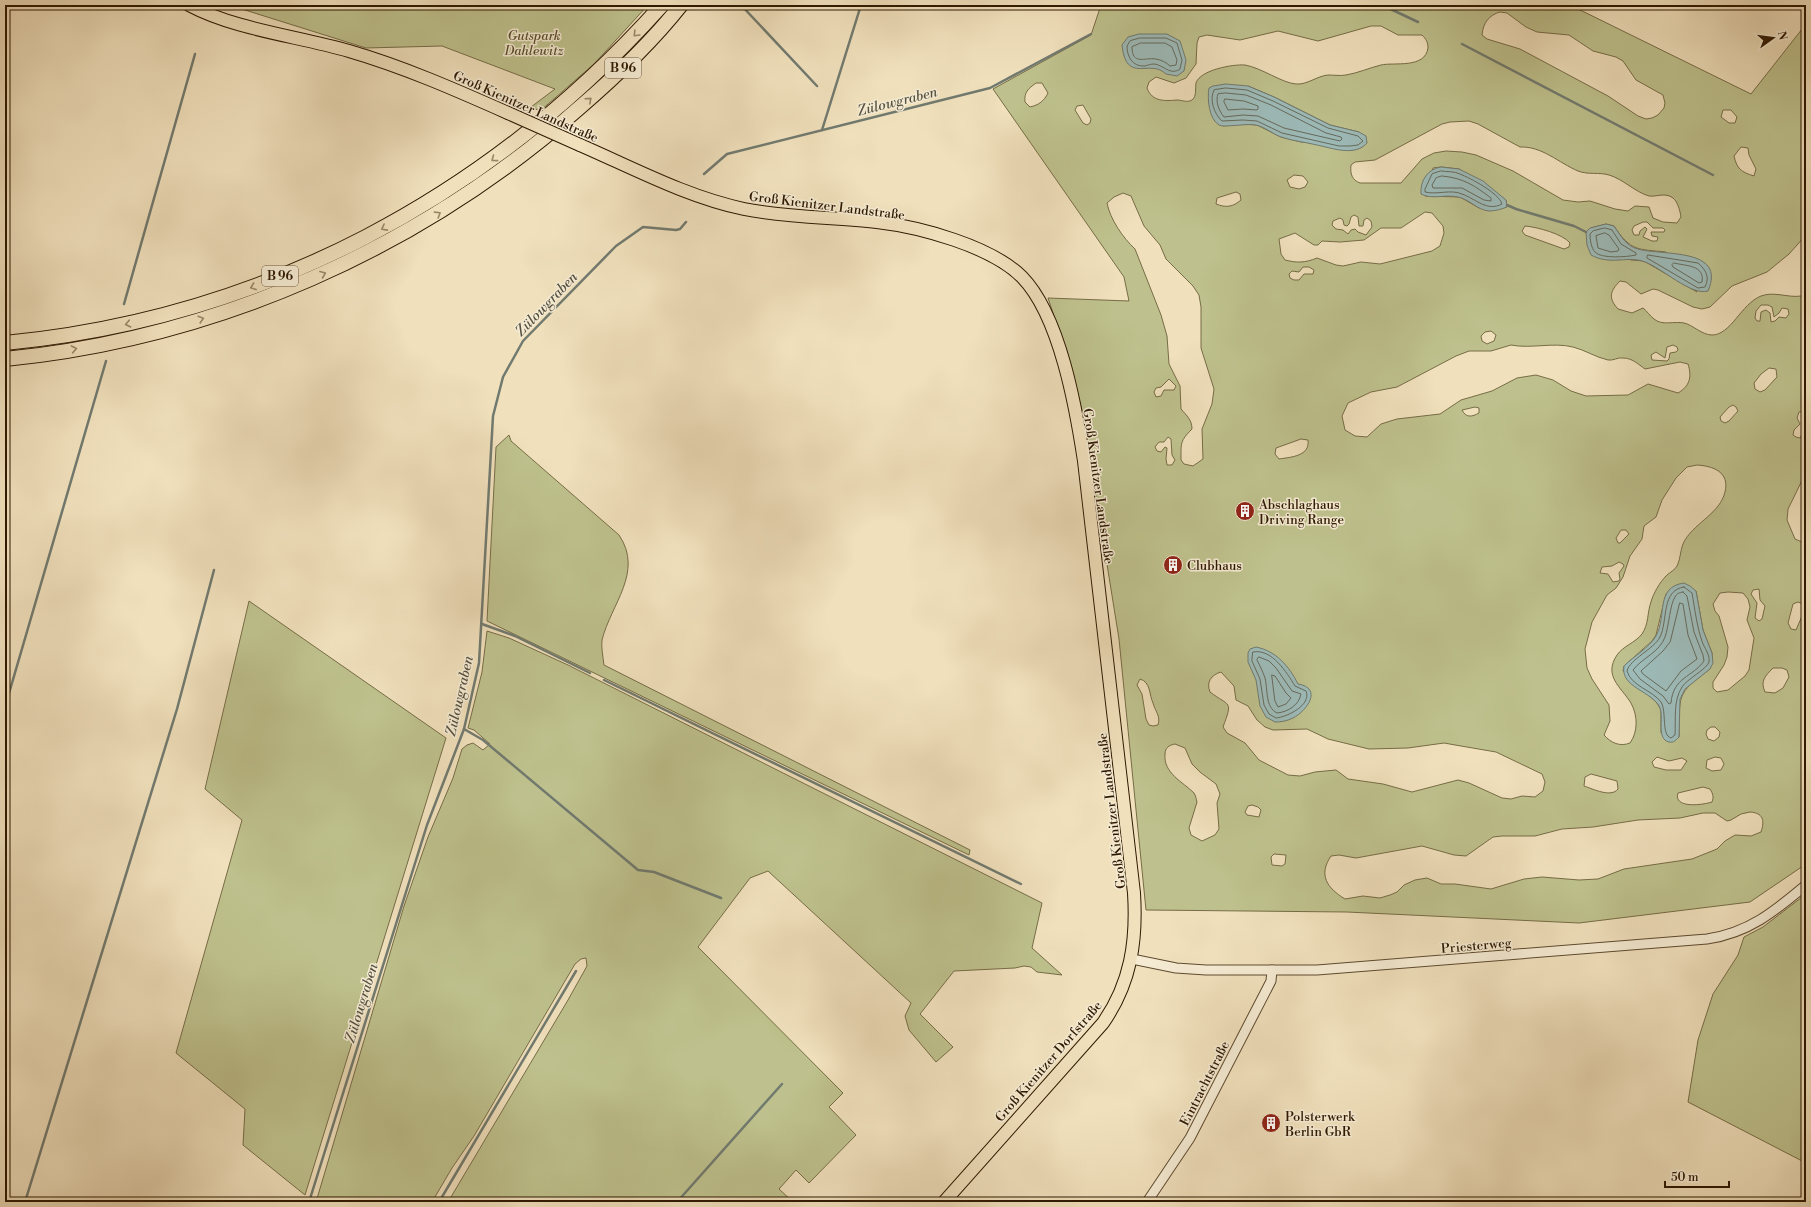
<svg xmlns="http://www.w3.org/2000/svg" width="1811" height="1207" font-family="'Libre Bodoni',serif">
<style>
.green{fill:#bec18d;stroke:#766c46;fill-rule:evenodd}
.water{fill:#9dbbb9;stroke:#717a6f}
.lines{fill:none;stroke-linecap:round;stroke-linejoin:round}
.shore{stroke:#666a5c;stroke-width:1}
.stream{stroke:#717a6f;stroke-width:2.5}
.minor-casing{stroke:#5e4a2f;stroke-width:11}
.major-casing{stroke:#2e1800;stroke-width:14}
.highway-casing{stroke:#2e1800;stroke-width:16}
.minor{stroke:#f5ebd3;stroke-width:9}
.major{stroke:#f0e0bc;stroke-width:12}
.highway{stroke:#f0e0bc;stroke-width:14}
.major-bridge-casing{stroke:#2e1800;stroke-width:14;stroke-linecap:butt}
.major-bridge{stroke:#f0e0bc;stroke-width:12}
.oneway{stroke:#998667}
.labels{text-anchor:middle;stroke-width:3;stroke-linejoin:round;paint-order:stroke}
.shield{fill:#f5ebd3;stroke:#6a573f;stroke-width:1}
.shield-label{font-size:12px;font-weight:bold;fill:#2e1800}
.park-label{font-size:13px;font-style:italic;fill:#594b2a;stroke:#f5ebd3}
.street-label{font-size:13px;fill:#2e1800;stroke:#f5ebd3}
.poi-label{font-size:13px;fill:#2e1800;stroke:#f5ebd3;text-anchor:start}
.water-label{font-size:14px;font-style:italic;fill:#555141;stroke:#f5ebd3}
</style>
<rect width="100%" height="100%" fill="#f0e0bc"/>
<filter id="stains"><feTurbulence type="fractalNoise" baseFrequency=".005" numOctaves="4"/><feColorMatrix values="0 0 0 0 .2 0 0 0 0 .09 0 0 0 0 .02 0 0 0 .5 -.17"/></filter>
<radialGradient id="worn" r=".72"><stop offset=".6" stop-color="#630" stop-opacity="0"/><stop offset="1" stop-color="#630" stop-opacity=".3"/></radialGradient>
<!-- green -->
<g class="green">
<path d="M229,5H648L594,64L540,111L531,107L555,89L442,46L366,48Z"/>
<path d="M1101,5H1570L1751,94L1806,24V235L1789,254L1767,272L1732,286L1710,307L1702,309L1693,307L1658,290L1653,289L1641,294L1626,282L1620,281C1610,291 1608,298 1618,309L1632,313L1643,308C1647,311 1650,316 1654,319C1662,326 1674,321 1684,323C1693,325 1702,335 1712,335C1731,335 1741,304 1761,296C1774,291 1788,298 1801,296L1806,291V411L1799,412L1797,418L1800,424L1794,430L1793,435L1796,437L1800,438L1806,427V417V472L1793,499L1788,509L1787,520L1795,539L1802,542L1806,541V864L1750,902L1579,923L1347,912L1146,910L1119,639L1083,415L1071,367L1048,298L1129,301L1124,277L993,89L1091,35ZM1500,12L1507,13L1526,27L1537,32L1569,35L1593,51L1616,57L1623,61L1636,80L1663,95L1665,103L1664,108L1658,115L1652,118L1646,119L1638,116L1608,96L1520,49L1487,39L1482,35C1483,23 1489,15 1500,12ZM1371,26H1381L1398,35H1422C1426,39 1428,42 1428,48C1425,69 1394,62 1381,65C1369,68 1358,73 1346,75C1340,76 1334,75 1328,75C1317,76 1307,85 1296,84C1282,83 1262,68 1245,65C1233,64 1200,70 1196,83C1195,89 1197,96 1192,100C1187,103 1182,100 1177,100C1165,101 1152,102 1147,88L1149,82L1156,77L1174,83L1186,78L1196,64L1197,43L1199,37L1207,35L1240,40L1278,31L1318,41ZM1036,83H1042L1048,93C1044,101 1039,105 1030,107L1025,102C1024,92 1028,89 1036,83ZM1248,86L1274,97L1330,125L1359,132L1367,143L1360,148L1301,142L1281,137L1257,125L1242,124L1223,126ZM1083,105L1091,119L1090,123L1087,125L1083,123L1075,110L1077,106ZM1723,110H1731L1737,117L1735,123H1729L1721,117ZM1469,121L1478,124L1520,147C1542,146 1559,163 1578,171C1588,175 1599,172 1609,175C1623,179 1635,192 1649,196C1657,197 1665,192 1673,198C1678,202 1680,211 1681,217L1677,223L1663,222L1653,218L1649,207L1635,206L1628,211L1615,209L1590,201L1578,202L1563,200L1513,171L1476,155L1462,152L1446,151L1434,153L1422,159L1401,183H1360C1352,180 1350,174 1351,165L1355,162L1375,160L1442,124L1450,122ZM1741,147L1748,148L1749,155L1756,169L1754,176C1741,172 1737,169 1734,156ZM1441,167L1459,169L1506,200L1507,207L1479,208L1460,197L1425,196L1433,168ZM1294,175L1303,176L1308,182L1305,187L1299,189L1290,187L1287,180ZM1236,192L1240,194L1241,200C1233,207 1226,208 1216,204L1217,198ZM1123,193L1131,196L1144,226L1160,245L1166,259L1193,286L1199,295L1201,307V348L1214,389L1212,404L1202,429L1203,459L1193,466L1184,464L1181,460C1181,443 1180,441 1192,429C1192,420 1187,416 1181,409L1180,386L1169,364L1167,336L1161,315L1135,249C1123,238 1110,219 1107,203L1114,197ZM1425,212L1432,213L1443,226L1444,233L1440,246L1432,251L1380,264L1361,262L1343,266L1336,265L1317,258C1305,263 1297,263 1285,260L1281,254L1279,239L1295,233L1314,245H1318L1322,241L1340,242L1364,240L1381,228H1401ZM1354,215L1358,217L1359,226H1363L1364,220L1367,218L1371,221L1372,227L1366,235L1358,232L1355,229L1351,230L1348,234L1343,230L1336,229L1332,225L1333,221L1340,218L1343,220L1344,225L1347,226L1349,224L1351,217ZM1643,222H1647L1653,228H1663L1665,230L1664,232H1651L1652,236L1658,237L1657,241H1652L1643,237L1647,229L1645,227L1640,231L1639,235H1634L1632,230L1634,226ZM1606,224L1614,226C1631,252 1638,249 1666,252L1697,292L1644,261L1631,260L1591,228ZM1525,226C1537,227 1563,234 1570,243L1569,247L1564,249L1525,235L1522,231ZM1303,267H1309L1314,270L1313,274H1304L1299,280H1294L1290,278L1289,274L1292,271L1299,272ZM1761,305H1768L1772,307L1774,317L1779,313L1782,308L1788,309L1789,314L1786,318L1779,317L1775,321L1771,322L1770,313L1766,310L1761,312L1760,321H1757L1755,318L1756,311ZM1491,331L1496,335L1494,341L1487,344L1482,341L1481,336L1485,332ZM1511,345C1531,349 1553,342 1573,347C1585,350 1595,357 1608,360C1613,361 1618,357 1623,358C1632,358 1638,364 1645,369L1680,362L1688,364C1692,377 1690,386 1678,393L1648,384L1628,395L1586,396L1571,391L1553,380L1536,375L1517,378L1492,391L1461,400L1440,414L1397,419L1381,424L1367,437L1355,436L1345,430L1342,416L1348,403L1371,392L1397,387L1456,356L1469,351H1491ZM1673,345L1677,347L1678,350L1676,352L1670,353L1669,359L1667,361L1652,360L1651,355L1656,352L1665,358L1667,347ZM1769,368L1776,369L1777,377L1765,390L1760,392L1755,389L1754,383L1761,374ZM1169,379L1176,386L1174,390H1164L1161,396L1156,397L1154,392L1156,388L1161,387ZM1733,405L1736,407L1738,411L1729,421L1725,423L1721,421L1720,417L1729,407ZM1475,407L1479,408V413C1472,417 1466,418 1462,410ZM1168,437L1171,439L1172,455L1175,460L1172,465H1167L1166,459L1167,448L1165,447L1161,452L1157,451L1155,447L1159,442H1164ZM1301,439L1308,440C1310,456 1292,457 1279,459L1275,454L1276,448ZM1697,465C1713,466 1730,472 1725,492C1720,513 1696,522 1685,540C1680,548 1681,558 1677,566C1675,570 1670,572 1666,576C1660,582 1653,594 1651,602C1647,613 1649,624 1642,634C1635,643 1623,646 1617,655C1603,676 1621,687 1631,703C1638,716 1638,732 1630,743C1620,747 1611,743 1604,735L1610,721L1609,705L1592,679L1587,668L1585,649L1592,622L1607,595L1616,588L1623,577L1630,556L1642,539L1644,526L1656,517L1662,500L1676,478L1687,467ZM1621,530H1626L1629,534L1620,543H1618L1616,538ZM1619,562L1623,564L1624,566L1619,573L1620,579L1619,581L1613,582L1608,574L1600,573L1602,567L1612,566ZM1759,589L1760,600L1765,606L1762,619L1759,621L1755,618L1757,603L1751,594L1753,590ZM1696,591L1703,630L1712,653L1710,669C1675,694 1680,696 1679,737L1661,733V710L1657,703L1623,671L1624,666L1652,641L1656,635L1666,594ZM1728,592L1743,593L1748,599L1750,607L1747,620L1754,638L1749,670L1745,676L1728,690L1717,692L1713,688V682L1724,665L1727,657L1728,647L1719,616L1715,611L1713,604L1720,593ZM1798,602L1803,604L1805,609L1796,630L1791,629L1788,623L1793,604ZM1773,668H1782L1787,670L1789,677L1783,688L1775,693L1765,692C1760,681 1765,676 1773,668ZM1221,672L1234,686L1236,700L1248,706L1257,720L1265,727L1273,730L1307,729L1328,739L1369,749L1408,748L1444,743L1461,746L1496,752L1542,774L1545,782L1543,791L1535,797L1522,796L1511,799L1502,798L1469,783L1458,780L1412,792L1383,784L1348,779L1336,770L1315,772L1300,776L1288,775L1259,760L1245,743L1227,733L1223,727C1233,700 1230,707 1210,692C1206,682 1211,675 1221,672ZM1140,679C1151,682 1149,695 1153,703C1155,711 1161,716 1158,725L1153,726L1149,725L1146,719L1142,694L1137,685ZM1711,727H1715L1720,732L1719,737L1714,741L1708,739L1706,734L1707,730ZM1175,744L1185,748L1192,764L1200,772L1216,784L1220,794L1217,803L1219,829L1215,835L1202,841L1191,835L1189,828L1197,802C1196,799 1196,796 1194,793C1183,782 1163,773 1165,754C1165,748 1169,745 1175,744ZM1657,757L1669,761L1682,758L1687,761L1681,770H1666L1654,767L1652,762ZM1715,757L1721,758L1724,764L1721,770L1712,771L1706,768L1707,760ZM1591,774L1617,781L1618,789C1611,798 1593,789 1584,786L1585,777ZM1703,787L1710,789C1713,794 1714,797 1712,802C1703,805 1673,809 1678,793ZM1252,805L1258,807L1261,810L1259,817L1247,815L1245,812L1248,806ZM1750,812C1763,813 1765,820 1761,832L1751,836L1735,835L1725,841L1717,849L1692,859L1624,869L1598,879L1579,880L1542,877L1524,879L1491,889L1455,884H1441L1427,878L1415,880L1404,885L1397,892L1390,895L1380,898L1363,896L1345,899C1327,888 1318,875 1331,856L1339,855L1356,858L1422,846L1454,855L1466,856L1493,837L1502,836H1535L1562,829L1593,827L1638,820L1680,818L1703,813H1715L1727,821L1731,820L1741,814ZM1274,854L1286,855L1285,864L1282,866L1272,865L1271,857Z"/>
<path d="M509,435L511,441L619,535C644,572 611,604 602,640C601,647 603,657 604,665L970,850L969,855L487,621L496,447Z"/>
<path d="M249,601L446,738L305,1195L243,1145L245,1109L176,1053L242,820L205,789Z"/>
<path d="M487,631L509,638L568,665L1042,903L1032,948L1062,975L1037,972L1031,967L1024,966L1015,968L954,971L920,1014L953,1047L936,1062L909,1030L905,1016L911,1003L768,871L750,878L698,947L843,1093L829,1107L856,1135L809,1183L796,1170L779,1189L793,1202H448L568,1000L587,966L586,958L581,959L575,964L474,1136L452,1168L432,1202H316L404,906L428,837L453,778L462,749L467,745L473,743L483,750L490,744L474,730L468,728L482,672Z"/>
<path d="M1806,894V1163L1688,1102L1698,1040L1713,994L1738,955L1744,937L1763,927Z"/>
</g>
<!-- water -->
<g class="water">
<path d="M1139,34H1167L1180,41L1186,60L1184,71L1177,76L1166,74C1150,58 1126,85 1122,45L1128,37Z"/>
<path d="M1226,84L1248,86L1274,97L1330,125L1359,132L1366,136L1367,143C1355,157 1332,148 1317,145C1305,142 1293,141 1281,137C1273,134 1265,127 1256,125C1247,123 1224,128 1219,125C1209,119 1207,99 1209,88L1213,86Z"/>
<path d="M1441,167L1459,169L1483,181L1506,200L1507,207C1502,209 1495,211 1489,211C1477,210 1469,199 1458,197C1445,194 1432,200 1421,194C1420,180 1428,169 1441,167Z"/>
<path d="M1606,224L1614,226C1621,236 1626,246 1638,249C1662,256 1727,247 1708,291C1691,296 1662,268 1645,262C1628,255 1611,266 1591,255L1587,245L1586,232L1590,228Z"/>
<path d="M1684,583L1690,586L1696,591L1703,630L1712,653L1713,663L1710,669L1685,689L1680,699L1679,737C1676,740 1674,743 1669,742C1656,739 1664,718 1660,708C1653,691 1620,688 1624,666C1634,656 1649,648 1656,636C1667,616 1655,587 1684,583Z"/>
<path d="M1256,647C1276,651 1289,666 1298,684C1323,688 1307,711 1293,718C1287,721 1281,722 1275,722L1266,717L1260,706L1256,680L1248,662V653L1250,649Z"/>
</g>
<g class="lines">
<!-- shore -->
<g class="shore">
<path d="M1140,38H1166L1177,43L1182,60L1180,69C1170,76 1164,65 1154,64C1151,64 1148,65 1145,66C1132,67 1127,56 1127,46L1130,41Z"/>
<path d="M1141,43H1165L1172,47L1177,60L1176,65L1170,66C1166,62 1161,60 1156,59C1145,57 1132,66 1132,47Z"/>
<path d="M1226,88L1247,90L1273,101L1328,128L1358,136L1363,141L1358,145L1350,146H1339L1282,133L1257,121L1243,120L1222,121C1214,114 1209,99 1214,90Z"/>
<path d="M1226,93L1246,95L1271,105L1326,133L1341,137L1342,139L1340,141L1284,128L1258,116L1243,115L1224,117C1219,111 1215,101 1218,94Z"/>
<path d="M1225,99L1244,101L1258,106V109L1257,110L1243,109L1228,110L1224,102Z"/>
<path d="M1441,171C1447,172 1454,171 1460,174C1470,178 1499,193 1502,204C1487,212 1476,199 1462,194C1451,189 1437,195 1425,192V189L1432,174Z"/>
<path d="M1442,176C1463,178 1474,185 1491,198V201L1484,200L1462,188H1433L1432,185L1436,178Z"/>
<path d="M1605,228L1612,230L1621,244L1636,253V255C1627,257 1601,259 1595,252C1591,248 1590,239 1590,234L1593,231Z"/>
<path d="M1605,233L1609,235L1619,249L1618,251L1611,252L1598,248L1596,236Z"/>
<path d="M1648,255L1698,263C1706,270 1710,277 1705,287L1698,288L1647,258Z"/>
<path d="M1674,263C1686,266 1705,265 1702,282L1699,283L1673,267L1672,265Z"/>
<path d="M1684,587L1692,593C1695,610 1697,628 1703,644C1706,650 1710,656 1709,662C1707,669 1687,679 1682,687C1673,701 1676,719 1675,735L1671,738C1661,735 1667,712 1661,702C1652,690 1631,686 1627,671C1630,659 1654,649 1660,637C1668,621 1661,590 1684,587Z"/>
<path d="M1683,592L1687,596L1694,632L1703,655L1704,661C1693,677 1673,677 1671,703L1669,704L1663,696L1640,679L1633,670C1642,658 1660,652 1665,637C1669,626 1670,604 1675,597C1677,593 1679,593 1683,592Z"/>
<path d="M1680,603L1683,604L1688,635L1697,659L1681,671L1666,691L1643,674L1641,671L1663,651L1670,642Z"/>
<path d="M1253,652C1272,648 1287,673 1295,686L1306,691C1312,705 1287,717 1276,718L1269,714L1264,705L1260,679L1252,661Z"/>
<path d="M1259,657L1269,661L1276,668L1292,691L1301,694C1299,705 1288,712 1277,713C1265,707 1268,690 1265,678C1263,672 1260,666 1257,660Z"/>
<path d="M1272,675L1275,676L1286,693L1291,698L1286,704L1278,707L1275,701Z"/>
</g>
<!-- stream -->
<g class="stream">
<path d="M741,5L817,86"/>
<path d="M1382,5L1418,22"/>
<path d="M1462,44L1713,175"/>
<path d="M822,130L861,5"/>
<path d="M704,174L727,154L990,88L1091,34"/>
<path d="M1507,205L1516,209L1574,226L1586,232"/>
<path d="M124,304L195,54"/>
<path d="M482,624L515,636L590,673"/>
<path d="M604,680L1021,884"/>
<path d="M5,707L106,361"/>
<path d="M464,729L483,740L638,870L654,872L721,898"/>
<path d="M25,1202L177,709L214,570"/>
<path d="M309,1202L427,825L464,729L479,663L493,416L503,377L523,341L616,246L643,227L676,230L680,229L686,222"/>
<path d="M439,1202L576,971"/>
<path d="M677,1202L782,1084"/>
</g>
<defs>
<g id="minor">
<path d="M1132,959L1176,968L1206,970H1317L1707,939C1749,933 1775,911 1806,885"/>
<path d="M1147,1202L1190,1138L1271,981L1272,970"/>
</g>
<g id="major">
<path d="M189,5C236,30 298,36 349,51C404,67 456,90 508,113"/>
<path d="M580,145C633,168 687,197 744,209C788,218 833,217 877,222C920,227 991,246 1022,277C1060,316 1076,408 1084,461L1134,893C1137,941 1131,983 1103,1023L944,1202"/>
</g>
<g id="highway">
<path d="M5,343C264,318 489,198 662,5"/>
<path d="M5,359C217,338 419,249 579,108C615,77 651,43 681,5"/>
</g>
</defs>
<!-- minor casing -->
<use href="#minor" class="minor-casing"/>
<!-- major casing -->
<use href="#major" class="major-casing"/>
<!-- highway casing -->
<use href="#highway" class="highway-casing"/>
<!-- minor -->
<use href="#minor" class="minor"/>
<!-- major -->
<use href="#major" class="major"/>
<!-- highway -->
<use href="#highway" class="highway"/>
<defs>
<path id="major-bridge" d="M508,113L580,145"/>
</defs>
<!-- major-bridge casing -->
<use href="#major-bridge" class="major-bridge-casing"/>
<!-- major-bridge -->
<use href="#major-bridge" class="major-bridge"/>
</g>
<!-- one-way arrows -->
<defs><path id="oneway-chevron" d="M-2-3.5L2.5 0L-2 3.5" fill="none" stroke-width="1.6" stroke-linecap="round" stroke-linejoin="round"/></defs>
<g class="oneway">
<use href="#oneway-chevron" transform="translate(636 34) rotate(134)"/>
<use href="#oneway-chevron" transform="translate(589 100) rotate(-42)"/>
<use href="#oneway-chevron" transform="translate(494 159) rotate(143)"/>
<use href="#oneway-chevron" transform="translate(438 214) rotate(-32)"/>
<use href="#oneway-chevron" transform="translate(384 228) rotate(152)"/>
<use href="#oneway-chevron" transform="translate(323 274) rotate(-22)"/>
<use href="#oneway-chevron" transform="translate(253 287) rotate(160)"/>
<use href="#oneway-chevron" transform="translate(201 319) rotate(-17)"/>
<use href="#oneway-chevron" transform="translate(128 324) rotate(168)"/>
<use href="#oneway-chevron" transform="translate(74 349) rotate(-11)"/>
</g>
<!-- icons -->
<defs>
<symbol id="building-disc" viewBox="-11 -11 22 22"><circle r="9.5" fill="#8f2418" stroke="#f5ebd3"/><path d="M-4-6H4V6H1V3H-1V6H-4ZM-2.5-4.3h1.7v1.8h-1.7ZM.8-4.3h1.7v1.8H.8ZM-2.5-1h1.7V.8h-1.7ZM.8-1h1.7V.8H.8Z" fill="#fff"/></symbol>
</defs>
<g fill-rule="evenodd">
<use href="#building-disc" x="1234" y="500" width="22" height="22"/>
<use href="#building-disc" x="1162" y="554" width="22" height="22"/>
<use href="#building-disc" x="1260" y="1112" width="22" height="22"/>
</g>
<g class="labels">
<!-- shield labels -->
<g class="shield">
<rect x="605" y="58" width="36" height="20" rx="3"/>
<rect x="262" y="266" width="36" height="20" rx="3"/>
</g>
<g class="shield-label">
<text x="623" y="72">B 96</text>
<text x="280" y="280">B 96</text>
</g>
<!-- park labels -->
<g class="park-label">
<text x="534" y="40">Gutspark<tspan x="534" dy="15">Dahlewitz</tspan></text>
</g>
<!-- street labels -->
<g class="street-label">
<text transform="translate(526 106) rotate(24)" y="5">Groß Kienitzer Landstraße</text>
<text transform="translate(827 205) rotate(7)" y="5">Groß Kienitzer Landstraße</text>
<text transform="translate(1099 486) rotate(82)" y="5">Groß Kienitzer Landstraße</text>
<text transform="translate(1111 811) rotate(-97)" y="5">Groß Kienitzer Landstraße</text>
<text transform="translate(1476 945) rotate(-5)" y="5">Priesterweg</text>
<text transform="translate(1048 1061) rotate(-49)" y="5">Groß Kienitzer Dorfstraße</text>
<text transform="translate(1204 1083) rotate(-63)" y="5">Eintrachtstraße</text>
</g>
<!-- poi labels -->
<g class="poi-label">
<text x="1259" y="509">Abschlaghaus<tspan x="1259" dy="15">Driving Range</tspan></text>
<text x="1187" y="570">Clubhaus</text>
<text x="1285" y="1121">Polsterwerk<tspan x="1285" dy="15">Berlin GbR</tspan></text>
</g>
<!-- water labels -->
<g class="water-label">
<text transform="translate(897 101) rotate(-14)" y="5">Zülowgraben</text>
<text transform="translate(546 304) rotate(-46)" y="5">Zülowgraben</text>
<text transform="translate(459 696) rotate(-77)" y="5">Zülowgraben</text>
<text transform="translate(361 1003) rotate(-73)" y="5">Zülowgraben</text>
</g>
</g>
<!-- margin -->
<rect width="1811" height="1207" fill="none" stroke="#f0e0bc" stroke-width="20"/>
<rect x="6" y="6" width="1799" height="1195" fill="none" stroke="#2e1800" stroke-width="2"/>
<rect x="10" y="10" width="1791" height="1187" fill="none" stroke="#2e1800"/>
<!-- north arrow -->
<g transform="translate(1773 38) rotate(76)" stroke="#f5ebd3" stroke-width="3" paint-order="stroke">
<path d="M0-3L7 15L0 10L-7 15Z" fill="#2e1800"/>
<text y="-6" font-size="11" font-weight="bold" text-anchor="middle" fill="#2e1800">N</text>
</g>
<!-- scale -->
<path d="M1665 1181v6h64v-6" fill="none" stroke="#2e1800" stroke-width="2"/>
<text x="1671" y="1181" font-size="12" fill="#2e1800" stroke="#f5ebd3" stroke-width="3" paint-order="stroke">50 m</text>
<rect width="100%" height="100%" filter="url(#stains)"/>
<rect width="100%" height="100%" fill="url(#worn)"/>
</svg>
